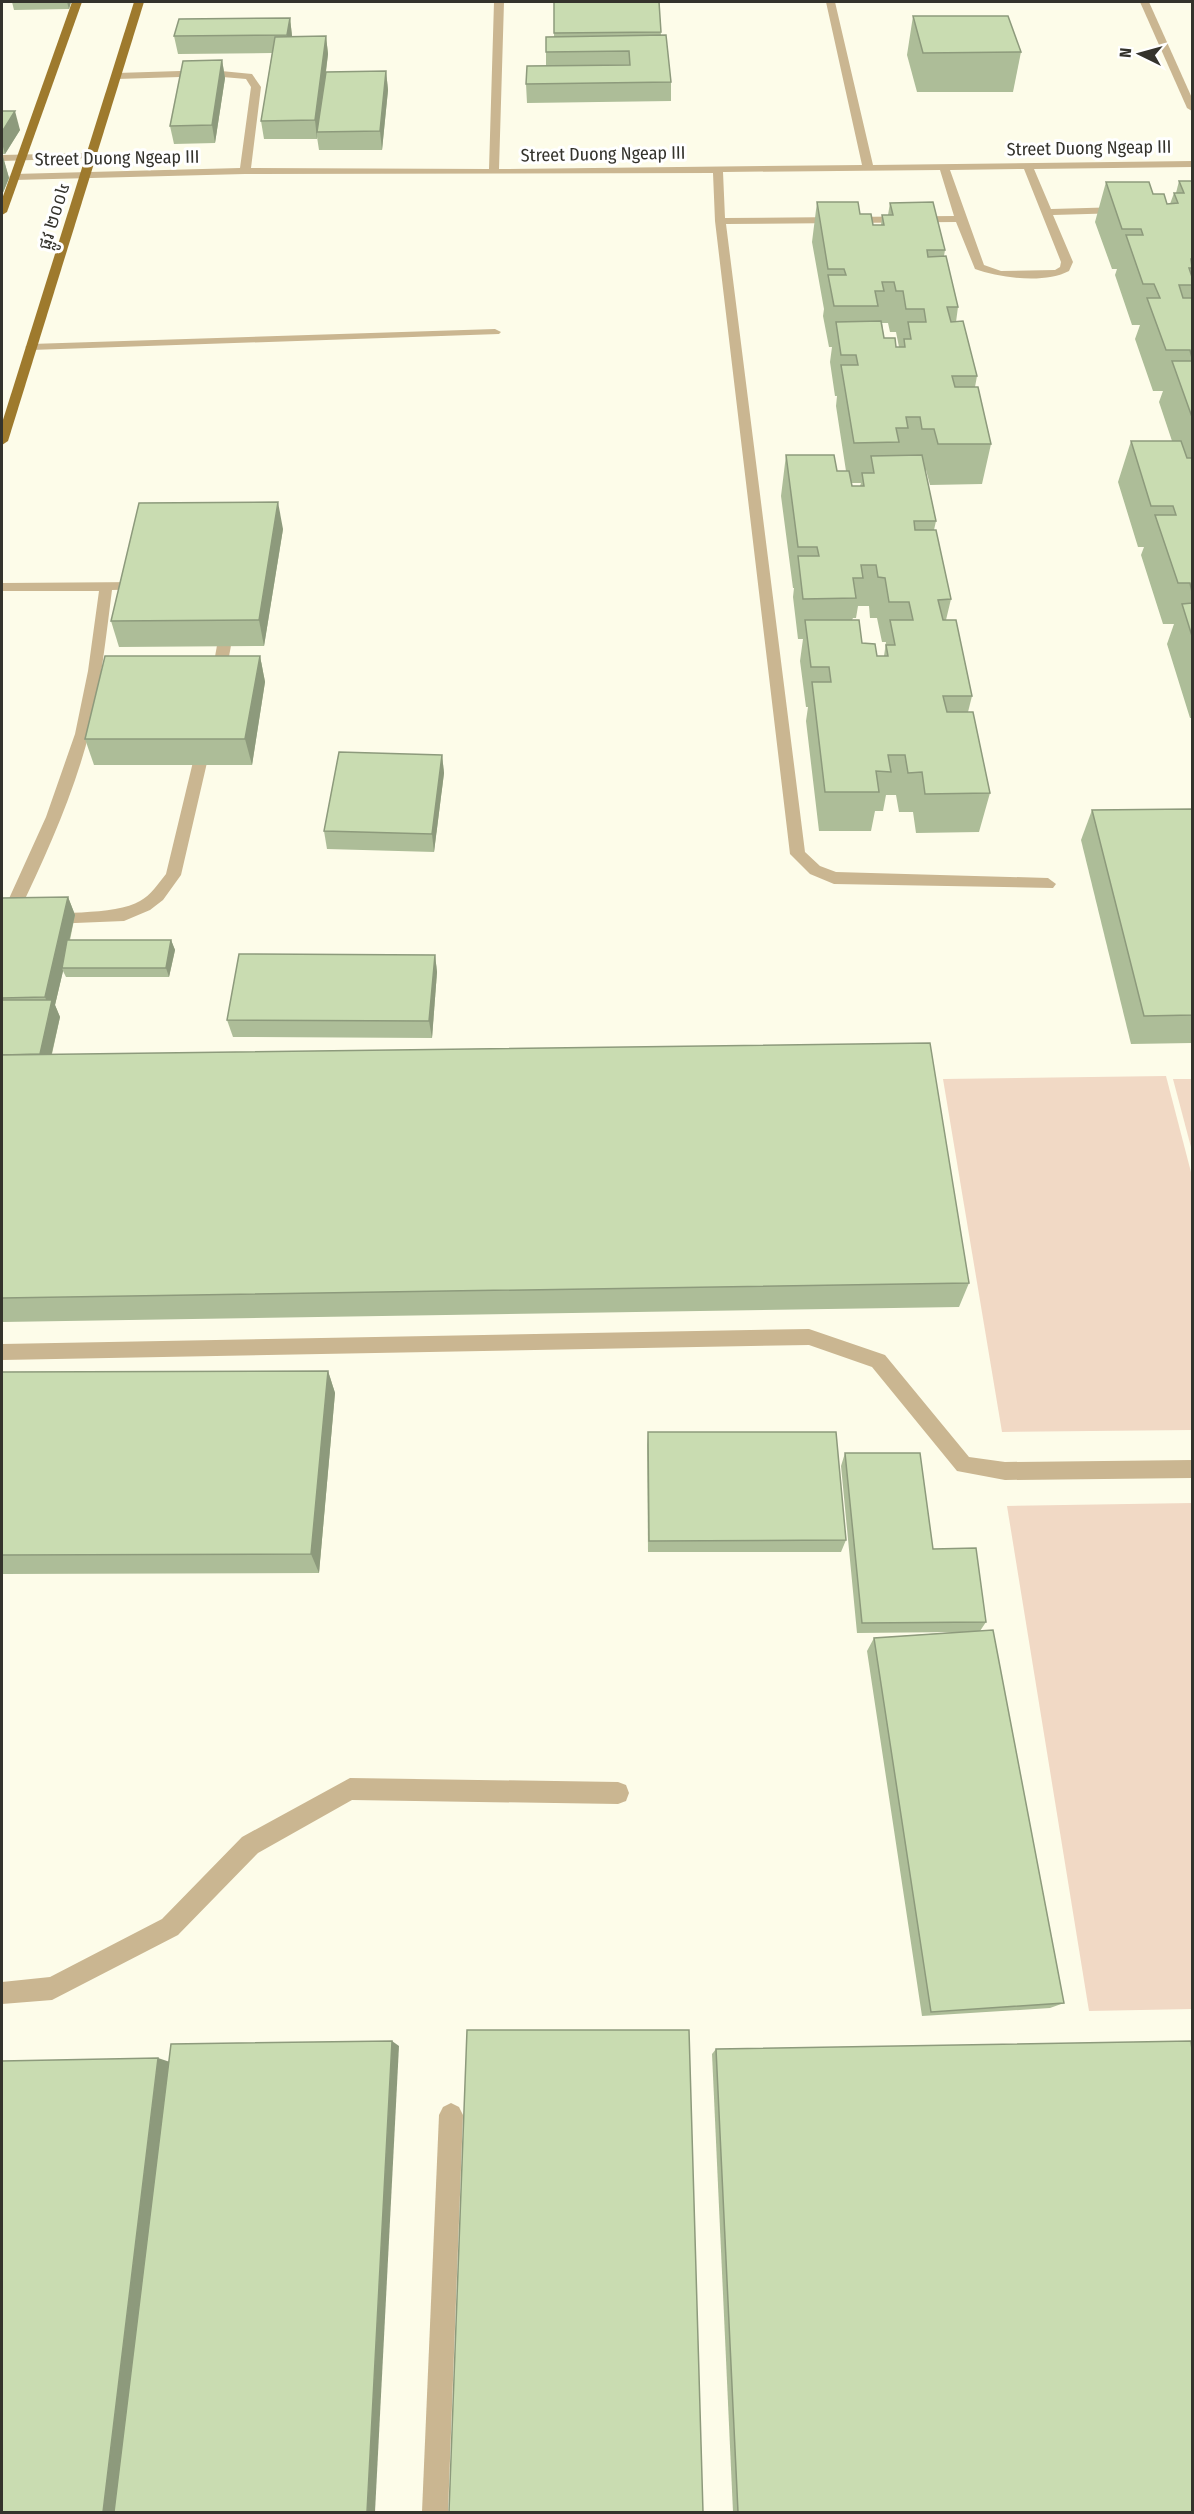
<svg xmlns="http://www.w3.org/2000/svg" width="1194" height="2514" font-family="'Fira Sans Condensed','Noto Sans Khmer',sans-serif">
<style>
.green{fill:#f1d9c5}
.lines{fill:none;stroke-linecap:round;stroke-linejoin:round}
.minor{fill:#cab691;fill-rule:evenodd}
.major{fill:#9e7a2d;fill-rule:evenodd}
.wall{fill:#adbd98;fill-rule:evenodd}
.shaded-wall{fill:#8d9a7c}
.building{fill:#c9dcb1;stroke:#8d9a7c;stroke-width:1.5}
.labels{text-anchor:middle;stroke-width:6;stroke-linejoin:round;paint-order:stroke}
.far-street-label{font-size:18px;fill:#34332c;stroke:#fff}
</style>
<rect width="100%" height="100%" fill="#fdfce9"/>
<!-- green -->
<g class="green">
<path d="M1166,1076L1192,1176V1430L1002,1432L943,1079Z"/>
<path d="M1173,1079H1192V1151Z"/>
<path d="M1192,1503V2009L1089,2011L1007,1506Z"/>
</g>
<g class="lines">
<!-- minor -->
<g class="minor">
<path d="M494,2H504L499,169L862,165L826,2H835L873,165L1192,161V167L1034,169L1051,209L1122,207L1127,210L1122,213L1053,215L1073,262L1069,271C1045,284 1000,278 975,269L956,222L726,224L805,852L820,866L836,872L1048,878L1056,884L1053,888L834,884L810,874L790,854L715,221L713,173L245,174L14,180L9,177L14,174L240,168L251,87L246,79L211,76L117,79L112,76L117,73L211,70L252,74L261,87L251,168L489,169ZM1024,169L1061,262L1060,267L1055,270L1001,271L984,265L950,170ZM940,170L954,216L725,218L723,172Z"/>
<path d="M1140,2H1149L1192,98V111L1187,108Z"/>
<path d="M90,153L94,154V158L2,161V155Z"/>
<path d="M495,329L501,332L499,334L31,350L25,347L31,344Z"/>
<path d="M142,582L149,586L147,589L112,590C106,637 101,684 90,730C74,794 46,855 18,914C49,912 116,916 140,901C151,895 158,884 166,874L198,741L205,736L212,741L181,875L163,900L150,910L124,921L2,926V914L46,817L75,734L88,671L99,591H2V583Z"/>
<path d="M228,619L235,623L225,679L218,684L211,679L221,623Z"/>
<path d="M809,1329L885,1355L969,1457L1005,1462L1192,1460V1478L1005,1480L957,1471L872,1367L809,1345L2,1360V1344Z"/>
<path d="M350,1778L618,1782L626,1785L629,1793L626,1801L618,1804L352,1800L258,1853L178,1935L52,2000L2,2004V1982L50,1977L162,1919L242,1837Z"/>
<path d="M451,2103L459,2107L463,2115L448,2512H422L439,2115L443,2107Z"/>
</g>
<!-- major -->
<g class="major">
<path d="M72,2H82L7,212L2,215V199Z"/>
<path d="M134,2H144L8,441L2,445V423Z"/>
</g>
</g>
<!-- wall -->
<g class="wall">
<path d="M12,2H71L69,9L14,10Z"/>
<path d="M554,2H659L661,35L671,82V101L527,103L526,84L546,66V37H554Z"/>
<path d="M913,16L1021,52L1013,92H917L907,55Z"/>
<path d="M290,18L292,36H326L328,54L326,72L386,71L388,90L382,150H319L317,137V139H264L261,121L272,53L178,54L174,36Z"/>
<path d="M222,60L225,78L215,143L174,144L170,126Z"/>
<path d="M2,111L20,130L5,154H2L9,178L2,195Z"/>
<path d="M1179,181H1192V718H1190L1167,644L1174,624H1163L1141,555L1144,547H1138L1118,482L1131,441H1172L1159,402L1163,391H1153L1135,339L1140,325H1132L1115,275L1117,269H1112L1095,222L1106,182L1153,194L1167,204H1170L1174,193H1176Z"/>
<path d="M817,202L860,214L873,225H881L882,215H888L890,203L945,250L944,256L958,307L956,322L977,376L975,387L991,444L982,484L930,485L926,470H925L936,521L934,530L951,599L946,620L972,696L968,712L990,793L979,832L916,833L913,812H899L896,795H886L883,811H875L871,831H819L806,721L808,707H806L800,661L803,639H798L793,597L794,588H793L781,496L786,455L837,471H846L836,406L837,396H835L830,362L832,347H829L823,316L824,309L812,242ZM882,323H888L890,332H896L899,347H896L884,338ZM852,483H861L860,486H852ZM858,606H869L870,618H877L882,642H886L884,656H877L862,643L852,620L853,618H856Z"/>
<path d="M283,529L264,646L119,647L111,621Z"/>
<path d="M260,656L265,682L252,765H94L85,739Z"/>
<path d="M442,755L444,773L434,852L327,849L324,831Z"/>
<path d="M1192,809V1043L1131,1044L1081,840L1092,810Z"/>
<path d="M68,897L75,915L70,940H171L175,950L169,977H66L63,971L55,1005L60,1017L52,1054L969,1283L959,1307L2,1322V898Z"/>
<path d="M435,955L437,972L432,1038L233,1037L227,1020Z"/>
<path d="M328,1371L335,1393L319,1573L2,1574V1372Z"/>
<path d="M648,1432L846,1540L841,1552H648L647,1445Z"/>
<path d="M845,1453L933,1549L986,1622L980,1631L1064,2003L1050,2008L922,2016L867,1651L874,1638L956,1632L857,1633L841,1466Z"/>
<path d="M716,2049L1192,2512H733L712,2054Z"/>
</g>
<!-- shaded-wall -->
<g class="shaded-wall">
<path d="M67,2H71L69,9Z"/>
<path d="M290,18L292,36L289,53L287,35Z"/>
<path d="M326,36L328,54L318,132H317V139L315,120Z"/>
<path d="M222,60L225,78L215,143L212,125Z"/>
<path d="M386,71L388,90L382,150L380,131Z"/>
<path d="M15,111L20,130L5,154L2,143V132Z"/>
<path d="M2,153L9,178L2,195Z"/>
<path d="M278,502L283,529L264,646L259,620Z"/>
<path d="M260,656L265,682L252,765L245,739Z"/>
<path d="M442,755L444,773L434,852L432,834Z"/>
<path d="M68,897L75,915L63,968H62L63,971L55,1005L60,1017L47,1074L39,1057L50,1009L45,997Z"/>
<path d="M171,940L175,950L169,977L166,968Z"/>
<path d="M435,955L437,972L432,1038L429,1021Z"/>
<path d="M328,1371L335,1393L319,1573L311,1554Z"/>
<path d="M392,2041L399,2046L375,2512H367Z"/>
<path d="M158,2058L173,2063L120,2512H103Z"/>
</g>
<!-- building -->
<g class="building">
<path d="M554,2H659L661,32L554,33Z"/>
<path d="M913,16H1008L1021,52L923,53Z"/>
<path d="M290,18L287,35L174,36L179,19Z"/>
<path d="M666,35L671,82L526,84L527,66L630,65L629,51L546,52V37Z"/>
<path d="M326,36L315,120L261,121L275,37Z"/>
<path d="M222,60L212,125L170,126L183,61Z"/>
<path d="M386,71L380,131L317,132L326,72Z"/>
<path d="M2,111H15L2,132Z"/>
<path d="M1179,181H1192V259H1191L1192,268H1189L1192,277V285H1179L1183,298H1192V358L1190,350H1166L1147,298H1160L1154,284H1143L1126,235H1143L1141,229H1122L1106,182H1149L1153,194H1164L1167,204L1178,203L1174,193H1184Z"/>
<path d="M817,202H858L860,214H871L873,225H884L882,215H893L890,203L933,202L945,250H927L928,257L946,256L958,307H947L951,322L963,321L977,376H952L955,387H978L991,444H938L934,429H922L920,417H906L908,428H896L899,442L854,443L841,365H858L856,355H841L836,322L881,321L884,338H895L896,347H905L904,339H911L908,322H926L924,309H906L903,291H896L894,282H882L884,291H875L878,306H834L828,275H846L844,269H828Z"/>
<path d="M1172,361H1192V417Z"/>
<path d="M1131,441H1181L1187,458H1192V592L1190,583H1178L1155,515H1176L1173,506H1151Z"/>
<path d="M786,455H834L837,471H849L852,486H864L862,473H874L871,456L922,455L936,521H914L915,530H936L951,599L938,600L943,620H956L972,696H943L947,712H973L990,793L925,794L922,772L908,773L905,755H888L891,772L876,771L879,792H825L812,682H831L829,667H811L805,620H859L862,643L875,644L877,656H888L886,645H895L890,620H913L909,602H889L885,578L878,577L876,565H861L863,578H853L856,598L803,599L798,556H819L817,547H798Z"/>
<path d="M278,502L259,620L111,621L139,503Z"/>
<path d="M1192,603V636L1182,604Z"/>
<path d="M105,656H260L245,739H85Z"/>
<path d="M339,752L442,755L432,834L324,831Z"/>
<path d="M1192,809V1015L1144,1016L1092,810Z"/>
<path d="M68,897L45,997L2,998V898Z"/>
<path d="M67,940H171L166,968H62Z"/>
<path d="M239,954L435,955L429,1021L227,1020Z"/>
<path d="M2,1000H52L40,1054L2,1055Z"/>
<path d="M930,1043L969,1283L2,1298V1055Z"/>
<path d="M328,1371L311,1554L2,1555V1372Z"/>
<path d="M648,1432H836L846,1540L649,1541Z"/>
<path d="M845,1453H920L933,1549L976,1548L986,1622L862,1623Z"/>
<path d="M993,1630L1064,2003L931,2012L874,1638Z"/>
<path d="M467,2030H689L703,2512H449Z"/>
<path d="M392,2041L367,2512H114L171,2044Z"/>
<path d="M1191,2041L1192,2050V2512H738L716,2049Z"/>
<path d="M158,2058L103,2512H2V2061Z"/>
</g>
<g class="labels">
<!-- far-street labels -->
<g class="far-street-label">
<text transform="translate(1089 148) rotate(-1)" y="6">Street Duong Ngeap III</text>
<text transform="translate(603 154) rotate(-1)" y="6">Street Duong Ngeap III</text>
<text transform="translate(117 158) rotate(-1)" y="6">Street Duong Ngeap III</text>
<text transform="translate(54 216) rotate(-73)" y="6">ផ្លូវ ២០០៤</text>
</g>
</g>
<!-- border -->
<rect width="1194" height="2514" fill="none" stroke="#34332c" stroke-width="6"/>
<!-- north arrow -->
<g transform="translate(1140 54) rotate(275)" stroke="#ffffff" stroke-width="4.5" paint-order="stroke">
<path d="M0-4.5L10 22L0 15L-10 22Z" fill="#34332c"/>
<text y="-9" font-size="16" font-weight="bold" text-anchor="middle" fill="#34332c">N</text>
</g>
</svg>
